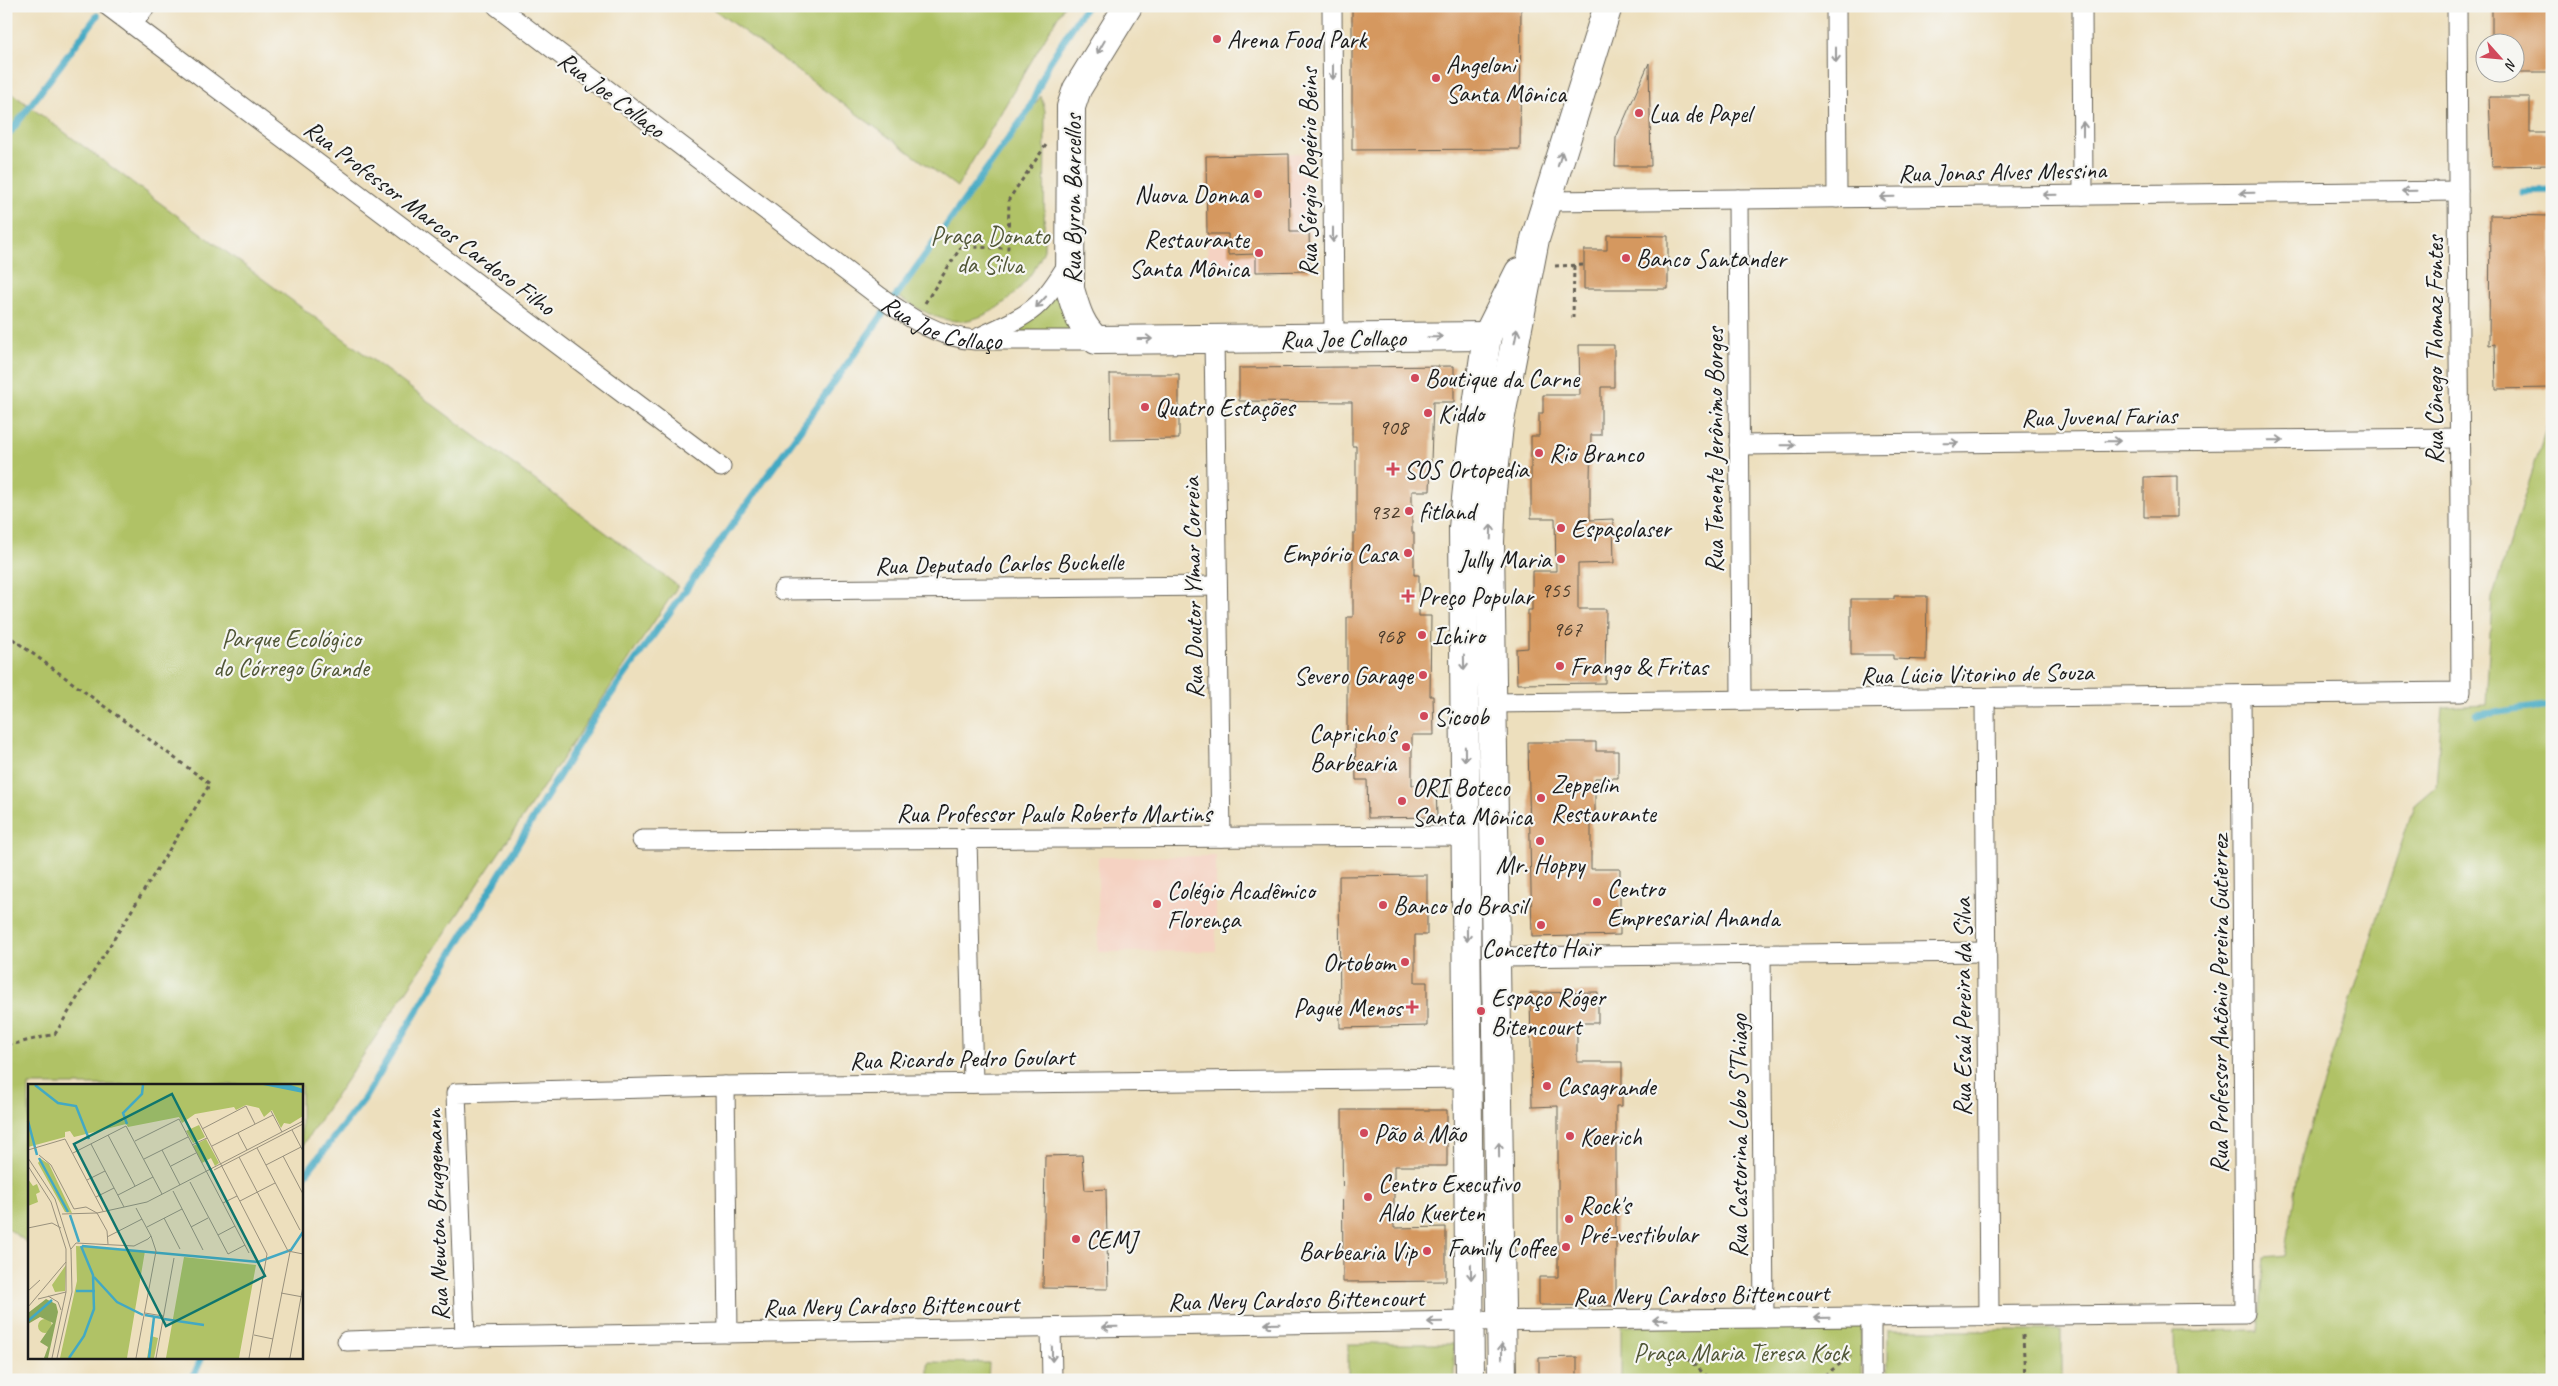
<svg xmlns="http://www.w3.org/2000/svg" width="2558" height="1386" font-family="Caveat,sans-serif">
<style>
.built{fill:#f5d2c2}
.green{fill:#b0c266;stroke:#666f41}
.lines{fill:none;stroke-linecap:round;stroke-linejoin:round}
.stream{stroke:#43a9c3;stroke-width:7}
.building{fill:#d5985e}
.minor-casing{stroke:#656054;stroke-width:21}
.primary-casing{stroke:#656054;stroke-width:30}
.path{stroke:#656054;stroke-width:3;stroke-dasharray:4 4;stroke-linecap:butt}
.minor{stroke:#fff;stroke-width:19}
.primary{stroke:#fff;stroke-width:28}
.oneway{stroke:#999}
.poi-dot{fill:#d1495b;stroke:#f6f6f2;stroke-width:2}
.labels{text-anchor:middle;stroke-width:4.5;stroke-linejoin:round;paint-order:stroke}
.number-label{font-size:22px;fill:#4a3b2c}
.poi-label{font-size:25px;fill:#1c1c1c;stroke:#f6f6f2;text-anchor:start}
.street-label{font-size:25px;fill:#1c1c1c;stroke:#f6f6f2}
.park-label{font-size:25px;fill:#505636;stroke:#f6f6f2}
.inset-river{fill:none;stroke:#43a9c3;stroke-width:2.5}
.inset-road{fill:none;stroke:#99917d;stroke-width:1}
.view{fill:#0f766e;fill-opacity:0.15;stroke:#0f766e;stroke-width:2.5}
.inset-edge{fill:none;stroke:#1c1c1c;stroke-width:2.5}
</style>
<rect width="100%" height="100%" fill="#f6f6f2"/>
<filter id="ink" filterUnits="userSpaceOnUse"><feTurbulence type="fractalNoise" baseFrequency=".02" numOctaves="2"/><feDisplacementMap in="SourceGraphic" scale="10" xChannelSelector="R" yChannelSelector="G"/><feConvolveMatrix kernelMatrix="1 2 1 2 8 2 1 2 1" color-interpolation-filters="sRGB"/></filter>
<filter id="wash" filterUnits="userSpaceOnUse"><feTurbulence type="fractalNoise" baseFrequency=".0096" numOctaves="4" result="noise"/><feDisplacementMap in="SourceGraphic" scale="20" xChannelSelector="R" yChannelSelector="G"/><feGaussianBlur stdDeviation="1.12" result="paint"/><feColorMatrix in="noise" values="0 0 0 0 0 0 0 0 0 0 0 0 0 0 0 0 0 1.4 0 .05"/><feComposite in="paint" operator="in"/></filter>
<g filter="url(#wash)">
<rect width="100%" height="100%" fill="#eddfbd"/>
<!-- built -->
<g class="built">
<path d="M1308,153L1310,271L1208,273L1206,156Z"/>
<path d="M1216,856V951L1098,952V857Z"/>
</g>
<!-- green -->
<g class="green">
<path d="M709,6H1064L957,187Z"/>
<path d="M6,89L678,586L301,1148V1085H29V1244L6,1227Z"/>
<path d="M1041,96L1045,111L1044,250C1030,285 989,328 948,320C930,317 912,304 896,296Z"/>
<path d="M1062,286L1075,331L1015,332L1024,325Z"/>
<path d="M2552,410V1380H2175L2174,1331L2258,1330L2265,1258L2285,1256L2301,1155L2414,805L2436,786L2442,707L2486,705L2492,598Z"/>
<path d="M1861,1325V1380H1621V1326Z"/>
<rect x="1888" y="1330" width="174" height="50"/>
<rect x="1348" y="1344" width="106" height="36"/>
<path d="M928,1362L989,1363L988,1380H928Z"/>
</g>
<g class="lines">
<!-- stream -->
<g class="stream">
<path d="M6,138L97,16"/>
<path d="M2523,192L2552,191"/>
<path d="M2477,715L2552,705"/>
<path d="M301,1180L364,1099L594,718L1029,110L1049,63L1086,6"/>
<path d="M192,1380L202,1357"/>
</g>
</g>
<g id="blocks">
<!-- building -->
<g class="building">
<path d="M1352,6H1521L1520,149L1352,150Z"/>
<path d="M2492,6H2552V72H2516V42H2492Z"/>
<path d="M1649,63L1651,166H1615L1616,138Z"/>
<path d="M2489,97H2530V133H2552V165L2492,166Z"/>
<path d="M1289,154L1290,232H1309L1310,271L1256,272V254L1228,255V234H1207L1206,156Z"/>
<path d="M2490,215L2552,216V388L2496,389L2495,344L2489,345Z"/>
<path d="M1607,235L1668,236V289H1584V250H1607Z"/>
<path d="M1579,345H1614V387H1601V435H1591L1590,479V520L1613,519L1614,563L1578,564V609H1606L1605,683L1517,684L1516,649L1528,648V610H1532V571H1556L1555,518H1531V436H1539V413H1543V395H1580Z"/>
<path d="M1454,366V402H1433L1430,491H1412V533H1414V575H1419V616H1431L1430,696H1433L1434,735H1412V785H1436L1437,817L1368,818L1367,780H1356L1355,737H1347V617H1353V533H1356V446H1352V402L1239,401V368Z"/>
<path d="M1110,374H1179V439L1111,440Z"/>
<path d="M2177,476V517H2144V477Z"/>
<path d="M1894,596H1927L1926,660L1893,659V655H1851V599H1894Z"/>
<path d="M1528,742H1596V751H1618V778H1595V817H1591V869H1620V935L1532,937Z"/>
<path d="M1427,875V935H1415V982H1427V1026L1340,1028L1339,876Z"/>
<path d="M1598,992V1023H1577V1062H1622V1106H1616V1306L1539,1305V1277H1558V1106L1532,1107L1530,993Z"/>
<path d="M1342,1110H1447V1166H1394V1228L1446,1227V1281L1343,1282Z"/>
<path d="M1082,1155L1085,1190L1106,1189L1108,1289L1043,1288L1045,1156Z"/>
<path d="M1577,1357V1380H1539V1358Z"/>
</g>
</g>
</g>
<g filter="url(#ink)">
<use href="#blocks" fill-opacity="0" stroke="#656054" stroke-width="1"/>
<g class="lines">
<defs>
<g id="minor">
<path d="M108,6L721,467"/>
<path id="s1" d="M497,6L880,297C910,318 937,337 975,340H1096"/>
<path d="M1332,6L1334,338"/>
<path d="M1836,6L1837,198"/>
<path d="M2082,6L2083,195"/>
<path d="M132,24L146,6"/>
<path d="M1738,199L1741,700"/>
<path d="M1547,201L2458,191"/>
<path d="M980,337C1030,314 1040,311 1069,262"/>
<path d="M1214,339L1221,837"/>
<path d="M1739,445L2459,438"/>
<path d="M783,590L1216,586"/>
<path d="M1985,698L1989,1316"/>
<path d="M1492,703L2461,692L2457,6"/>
<path d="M967,838L973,1083"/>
<path d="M642,840L1466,836"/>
<path d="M1761,954L1764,1318"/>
<path d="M1496,957L1987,952"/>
<path d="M725,1086L728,1333"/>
<path d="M1871,1317V1380"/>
<path d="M1051,1328L1052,1380"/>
<path d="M465,1337L456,1093L725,1086L1468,1078"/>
<path d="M347,1341L465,1337L1471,1321L2245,1313L2241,695"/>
</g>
<g id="primary">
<path d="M1128,6L1077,89L1071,107L1070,289C1076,309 1080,326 1096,340L1487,336"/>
<path d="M1470,1380L1463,528L1472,440L1487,336L1519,272"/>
<path d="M1502,1380L1490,542L1492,491L1499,426L1535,239L1608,6"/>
</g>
</defs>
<!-- minor casing -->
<use href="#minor" class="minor-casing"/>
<!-- primary casing -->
<use href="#primary" class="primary-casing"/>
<!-- path -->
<g class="path">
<path d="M1555,266L1584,265"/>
<path d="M925,303L961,247L1008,248L1009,199L1046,145"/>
<path d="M1573,318L1574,265"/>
<path d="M6,634L210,784L55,1034L6,1046"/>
<path d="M2023,1335L2025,1380"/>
<path d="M1681,1353L1711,1380"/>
<path d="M1818,1380L1851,1356"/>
</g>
<!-- minor -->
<use href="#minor" class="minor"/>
<!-- primary -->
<use href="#primary" class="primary"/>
</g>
<!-- one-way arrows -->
<defs><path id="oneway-shaft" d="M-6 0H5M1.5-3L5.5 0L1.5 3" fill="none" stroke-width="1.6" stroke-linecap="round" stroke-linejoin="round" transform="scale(1.25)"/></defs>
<g class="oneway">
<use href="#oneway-shaft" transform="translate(1101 47) rotate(120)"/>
<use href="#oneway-shaft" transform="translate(1836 55) rotate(90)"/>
<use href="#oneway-shaft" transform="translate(1333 72) rotate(90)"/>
<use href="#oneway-shaft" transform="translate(2083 129) rotate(-90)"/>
<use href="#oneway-shaft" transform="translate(1560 159) rotate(-73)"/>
<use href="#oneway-shaft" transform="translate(2409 191) rotate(179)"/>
<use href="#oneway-shaft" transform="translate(2247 193) rotate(179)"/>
<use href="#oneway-shaft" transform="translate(2050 195) rotate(179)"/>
<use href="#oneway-shaft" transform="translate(1887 197) rotate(179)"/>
<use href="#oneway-shaft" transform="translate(1333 235) rotate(90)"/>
<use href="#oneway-shaft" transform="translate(1041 302) rotate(133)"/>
<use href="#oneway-shaft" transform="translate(1516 336) rotate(-79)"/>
<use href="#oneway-shaft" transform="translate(1435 337) rotate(-1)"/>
<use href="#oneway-shaft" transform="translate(1145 339)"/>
<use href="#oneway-shaft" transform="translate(2276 440) rotate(-1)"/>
<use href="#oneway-shaft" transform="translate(2113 441) rotate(-1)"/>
<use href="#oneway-shaft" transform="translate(1951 443) rotate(-1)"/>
<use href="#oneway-shaft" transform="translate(1788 445) rotate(-1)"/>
<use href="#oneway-shaft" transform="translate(1491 532) rotate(-88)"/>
<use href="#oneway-shaft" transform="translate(1464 663) rotate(89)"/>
<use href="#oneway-shaft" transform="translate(1465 754) rotate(89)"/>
<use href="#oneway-shaft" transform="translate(1467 934) rotate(89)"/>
<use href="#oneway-shaft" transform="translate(1499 1150) rotate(-91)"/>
<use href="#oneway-shaft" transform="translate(1471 1272) rotate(89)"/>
<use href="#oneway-shaft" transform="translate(1822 1318) rotate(179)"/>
<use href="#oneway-shaft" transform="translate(1660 1320) rotate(179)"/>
<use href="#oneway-shaft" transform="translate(1435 1322) rotate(179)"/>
<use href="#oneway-shaft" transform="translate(1272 1324) rotate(179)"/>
<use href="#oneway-shaft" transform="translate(1110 1327) rotate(179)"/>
<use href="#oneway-shaft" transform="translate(1502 1351) rotate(-91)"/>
<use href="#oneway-shaft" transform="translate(1052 1354) rotate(89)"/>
</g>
</g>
<!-- markers -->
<g class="poi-dot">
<circle cx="1217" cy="39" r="5"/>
<circle cx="1436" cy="78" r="5"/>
<circle cx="1639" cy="113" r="5"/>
<circle cx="1258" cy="194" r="5"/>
<circle cx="1259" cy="253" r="5"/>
<circle cx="1626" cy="258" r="5"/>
<circle cx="1415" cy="378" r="5"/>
<circle cx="1145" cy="407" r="5"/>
<circle cx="1428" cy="413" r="5"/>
<circle cx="1539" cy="453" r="5"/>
<path d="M1390.5 461.5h5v5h5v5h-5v5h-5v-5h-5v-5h5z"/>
<circle cx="1409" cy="511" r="5"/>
<circle cx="1561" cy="528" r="5"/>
<circle cx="1408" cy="553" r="5"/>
<circle cx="1561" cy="559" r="5"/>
<path d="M1405.5 588.5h5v5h5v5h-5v5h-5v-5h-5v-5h5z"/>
<circle cx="1422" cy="635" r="5"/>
<circle cx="1560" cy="666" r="5"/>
<circle cx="1423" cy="675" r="5"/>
<circle cx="1424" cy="716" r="5"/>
<circle cx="1406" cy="747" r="5"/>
<circle cx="1541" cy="798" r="5"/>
<circle cx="1402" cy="801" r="5"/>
<circle cx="1540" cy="841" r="5"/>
<circle cx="1597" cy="902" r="5"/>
<circle cx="1157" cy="904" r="5"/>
<circle cx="1383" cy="905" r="5"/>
<circle cx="1541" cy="925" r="5"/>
<circle cx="1405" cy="962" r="5"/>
<path d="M1409.5 999.5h5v5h5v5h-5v5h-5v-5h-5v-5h5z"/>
<circle cx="1481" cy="1011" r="5"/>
<circle cx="1547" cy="1086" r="5"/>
<circle cx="1364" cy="1133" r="5"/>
<circle cx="1570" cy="1136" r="5"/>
<circle cx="1368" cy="1197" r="5"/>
<circle cx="1569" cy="1219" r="5"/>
<circle cx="1076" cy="1239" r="5"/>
<circle cx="1566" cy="1247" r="5"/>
<circle cx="1427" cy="1251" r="5"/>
</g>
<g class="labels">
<!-- number labels -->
<g class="number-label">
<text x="1393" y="434">908</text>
<text x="1384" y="519">932</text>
<text x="1555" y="597">955</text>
<text x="1567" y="636">967</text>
<text x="1389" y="643">968</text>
</g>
<!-- poi labels -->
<g class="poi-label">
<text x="1227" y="48">Arena Food Park</text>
<text x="1446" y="73">Angeloni<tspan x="1446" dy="29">Santa Mônica</tspan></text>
<text x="1649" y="122">Lua de Papel</text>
<text x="1248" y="203" text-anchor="end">Nuova Donna</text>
<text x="1249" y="248" text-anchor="end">Restaurante<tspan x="1249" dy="29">Santa Mônica</tspan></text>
<text x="1636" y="267">Banco Santander</text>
<text x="1425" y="387">Boutique da Carne</text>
<text x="1155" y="416">Quatro Estações</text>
<text x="1438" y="422">Kiddo</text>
<text x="1549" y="462">Rio Branco</text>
<text x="1404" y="478">SOS Ortopedia</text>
<text x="1419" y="520">fitland</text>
<text x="1571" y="537">Espaçolaser</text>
<text x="1398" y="562" text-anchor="end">Empório Casa</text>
<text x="1551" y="568" text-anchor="end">Jully Maria</text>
<text x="1418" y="605">Preço Popular</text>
<text x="1432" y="644">Ichiro</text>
<text x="1570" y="675">Frango &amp; Fritas</text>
<text x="1413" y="684" text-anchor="end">Severo Garage</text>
<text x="1434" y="725">Sicoob</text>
<text x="1396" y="742" text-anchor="end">Capricho's<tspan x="1396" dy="29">Barbearia</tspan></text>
<text x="1551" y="793">Zeppelin<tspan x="1551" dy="29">Restaurante</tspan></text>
<text x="1412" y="796">ORI Boteco<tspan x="1412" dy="29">Santa Mônica</tspan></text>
<text x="1540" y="873" text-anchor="middle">Mr. Hoppy</text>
<text x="1607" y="897">Centro<tspan x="1607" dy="29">Empresarial Ananda</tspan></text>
<text x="1167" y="899">Colégio Acadêmico<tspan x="1167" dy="29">Florença</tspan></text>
<text x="1393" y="914">Banco do Brasil</text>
<text x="1541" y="957" text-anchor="middle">Concetto Hair</text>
<text x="1395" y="971" text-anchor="end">Ortobom</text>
<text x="1491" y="1006">Espaço Róger<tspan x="1491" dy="29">Bitencourt</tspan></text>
<text x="1402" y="1016" text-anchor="end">Pague Menos</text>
<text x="1557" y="1095">Casagrande</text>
<text x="1374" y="1142">Pão à Mão</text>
<text x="1580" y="1145">Koerich</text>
<text x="1378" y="1192">Centro Executivo<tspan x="1378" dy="29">Aldo Kuerten</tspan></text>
<text x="1579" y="1214">Rock's<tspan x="1579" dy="29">Pré-vestibular</tspan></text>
<text x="1086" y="1248">CEMJ</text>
<text x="1556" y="1256" text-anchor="end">Family Coffee</text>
<text x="1417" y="1260" text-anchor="end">Barbearia Vip</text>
</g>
<!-- street labels -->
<g class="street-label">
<text transform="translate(612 94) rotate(37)" y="9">Rua Joe Collaço</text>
<text transform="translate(2002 171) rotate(-1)" y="9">Rua Jonas Alves Messina</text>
<text transform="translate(1308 172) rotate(-90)" y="9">Rua Sérgio Rogério Beins</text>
<text transform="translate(1072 199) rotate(-90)" y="9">Rua Byron Barcellos</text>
<text transform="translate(430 217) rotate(37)" y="9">Rua Professor Marcos Cardoso Filho</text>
<text dy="9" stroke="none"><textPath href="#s1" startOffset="550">Rua Joe Collaço</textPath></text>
<text transform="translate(1343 338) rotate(-1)" y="9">Rua Joe Collaço</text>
<text transform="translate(2434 350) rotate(-90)" y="9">Rua Cônego Thomaz Fontes</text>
<text transform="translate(2099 416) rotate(-1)" y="9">Rua Juvenal Farias</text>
<text transform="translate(1714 450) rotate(-90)" y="9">Rua Tenente Jerônimo Borges</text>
<text transform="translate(999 563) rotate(-1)" y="9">Rua Deputado Carlos Buchelle</text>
<text transform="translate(1192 588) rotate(-91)" y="9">Rua Doutor Ylmar Correia</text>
<text transform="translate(1977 673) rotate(-1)" y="9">Rua Lúcio Vitorino de Souza</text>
<text x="1054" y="822">Rua Professor Paulo Roberto Martins</text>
<text transform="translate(2219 1004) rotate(-90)" y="9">Rua Professor Antônio Pereira Gutierrez</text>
<text transform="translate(1962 1007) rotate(-90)" y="9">Rua Esaú Pereira da Silva</text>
<text transform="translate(962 1058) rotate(-1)" y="9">Rua Ricardo Pedro Goulart</text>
<text transform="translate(1738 1136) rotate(-90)" y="9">Rua Castorina Lobo S'Thiago</text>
<text transform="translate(436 1215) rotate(-92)" y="9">Rua Newton Bruggemann</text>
<text transform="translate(1701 1294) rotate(-1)" y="9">Rua Nery Cardoso Bittencourt</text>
<text transform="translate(1296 1299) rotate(-1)" y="9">Rua Nery Cardoso Bittencourt</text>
<text transform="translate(891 1305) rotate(-1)" y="9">Rua Nery Cardoso Bittencourt</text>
</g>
<!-- park labels -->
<g class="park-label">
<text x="990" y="244">Praça Donato<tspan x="990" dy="29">da Silva</tspan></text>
<text x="291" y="647">Parque Ecológico<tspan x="291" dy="29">do Córrego Grande</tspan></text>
<text x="1741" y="1361">Praça Maria Teresa Kock</text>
</g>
</g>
<!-- overview -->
<g transform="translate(28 1084)">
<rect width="275" height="275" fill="#eddfbd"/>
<path d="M0,1H275V32L262,40L256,39L253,44L244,26L236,33L231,24L218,21L208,26L206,23L167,30L154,39L151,33L100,43L98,40L46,53L42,47L37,48V53L0,63ZM171,41L177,53L165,59L158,47ZM178,55L191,79L187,82L183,74L174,79L165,62ZM13,75L21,80L44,129L37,128L10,79ZM0,95L5,102L9,100L12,108L8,110L10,118L0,122ZM48,162L117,167L99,274H32L49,197ZM156,173L228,181L211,274H138ZM38,181L37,207L27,208L24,201ZM10 242a7 7 0 1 1 14 0a7 7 0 1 1-14 0ZM123,252L130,254L126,274H119Z" fill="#b0c266"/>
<path d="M18,215L28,220L30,228L20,274H16L20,263L12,258L25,239L12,233L0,240V229Z" fill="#8ca85b"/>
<path d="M235,1H263L275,5V9Z" fill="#43a9c3"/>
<path class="inset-river" d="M7,1L30,19L48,22L61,55M0,37L9,71M99,40L95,29L114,10L115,1M11,74L40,128M42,131L51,158M54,162L230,178L263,166L275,148M66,193L89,218L115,231M48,207H67M117,231L134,234M136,235L176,241M0,237L24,216M41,274L56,252L66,225L65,191L53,162M121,274L126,233"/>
<path class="inset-road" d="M243,27L254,48M169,34L239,170L221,274M174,45L218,22L227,40M264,46L275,67M210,49L219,66M80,51L107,102M107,57L151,35L221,169M63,60L96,123M164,61L179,54M184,62L245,31M229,64L272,146M0,66L37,55L75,127M134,66L152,101M45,69L98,42L134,110M11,71L23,81L46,125M255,72L275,110M211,73L260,167L275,170M0,74L27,115L43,166L44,208L29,274M116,75L160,53M238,81L273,63M0,82L23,118L38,165V208L24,274M143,82L168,69M186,86L275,40M59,96L77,87M162,98L200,170L217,161M145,107L175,166M90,111L125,93M68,113L86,104M212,117L247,99M195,119L209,112M46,125L58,123L69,129L79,147L80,160M34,130L69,129L119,118L275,37M136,134L152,165M119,143L154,125M163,143L180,134M0,144L24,139L33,144M190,151L207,142M79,153L114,135M43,165L48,159L106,162L120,155L123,152L108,124M0,207L12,196M253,209L275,213M20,212L30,218L33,226M10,215L38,208M0,223L38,178M117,229L135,232M226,251L245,255M108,274L128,167L123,152M128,274L146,174M241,274L262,168M262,274L275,202"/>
<path class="view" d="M144,10L237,192L138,242L46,60Z"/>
<rect width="275" height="275" class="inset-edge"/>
</g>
<!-- margin -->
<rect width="2558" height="1386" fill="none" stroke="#f6f6f2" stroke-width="25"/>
<!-- north arrow -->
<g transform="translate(2500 58) rotate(117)"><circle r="24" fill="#f6f6f2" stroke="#9f9f9c"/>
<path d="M0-4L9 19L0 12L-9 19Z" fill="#d1495b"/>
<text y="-8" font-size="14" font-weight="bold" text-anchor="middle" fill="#1c1c1c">N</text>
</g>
</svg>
